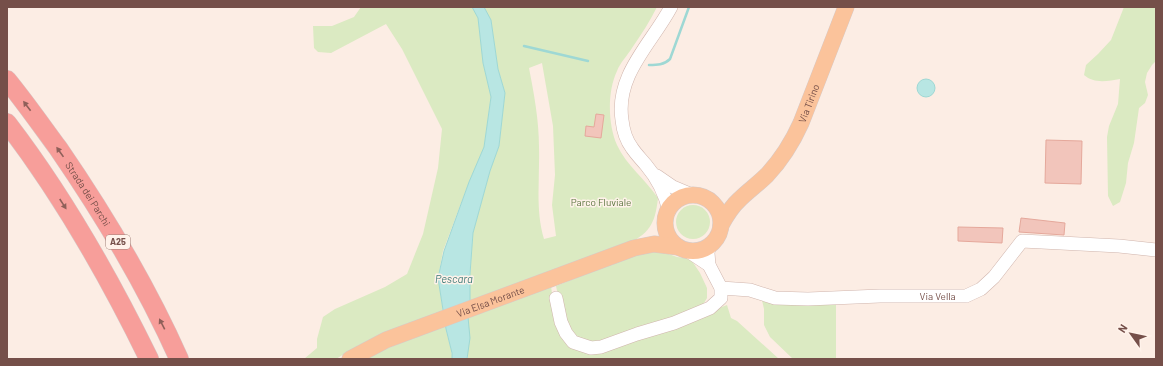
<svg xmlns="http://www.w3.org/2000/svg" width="1163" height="366" font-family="Barlow,sans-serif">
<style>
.green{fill:#dbeac2;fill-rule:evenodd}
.water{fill:#b8e6e3;stroke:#9ed8d4}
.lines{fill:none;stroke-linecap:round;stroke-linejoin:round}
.stream{stroke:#9ed8d4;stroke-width:2.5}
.building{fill:#f2c5bb;stroke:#e5a89b}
.minor-casing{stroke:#d0b5ad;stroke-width:14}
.major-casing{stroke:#d6cac8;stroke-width:17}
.highway-casing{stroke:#d6cac8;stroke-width:20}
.minor{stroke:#fff;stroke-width:13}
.major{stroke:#fbc39b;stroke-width:16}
.highway{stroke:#f79e9a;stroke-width:19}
.oneway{fill:#8f5f59}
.labels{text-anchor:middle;stroke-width:3;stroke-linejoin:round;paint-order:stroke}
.shield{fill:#fff2ea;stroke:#9e8079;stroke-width:1}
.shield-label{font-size:9px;font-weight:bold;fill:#754f49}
.street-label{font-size:10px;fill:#754f49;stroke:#fff2ea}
.park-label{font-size:10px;fill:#5a743e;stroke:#fff2ea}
.water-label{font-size:11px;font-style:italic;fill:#3c7a78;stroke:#fff2ea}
</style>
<rect width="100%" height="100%" fill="#fcede4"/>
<!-- green -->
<g class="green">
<path d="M361,7H472L478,18L483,63L491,97L484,147L469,182L443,251L438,278L443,311L349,351L336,359H304L317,348V339L323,317L335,309L385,287L407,274L423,234L438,168L442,129L402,49L386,24L331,53L318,52L314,48L313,26H332L354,17Z"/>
<path d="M484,7H657C650,21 641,35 632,48C627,56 620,63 617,71C607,92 608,125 617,145C626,165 646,180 658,198C655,225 649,234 625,245L470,301V274L473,233L490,171L499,146L505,93L498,69L491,20ZM542,63L553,126L555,175L552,205L556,236L544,239C535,209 540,178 539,147C539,120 534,94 529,68Z"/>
<path d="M1124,7H1156V61L1152,65L1147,73L1145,82L1148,95L1145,103L1139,108L1134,143L1128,163L1126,183L1120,202L1113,206L1108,196L1107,137L1109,126L1118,104L1120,79C1108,81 1094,84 1084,75L1086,65L1098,54L1111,40Z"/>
<circle cx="693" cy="222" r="17"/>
<path d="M652,248L677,257L685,258L692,261L700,273L707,288V298L701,308L598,345L575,338L561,310L556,286Z"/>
<path d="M551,286L555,317L574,348L675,325L727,305L731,318L737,321L779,359H468V317Z"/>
<path d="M761,296L836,300V359H793L770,337L764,325V309Z"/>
<path d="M445,325C447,337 452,348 452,359H361Z"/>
</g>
<!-- water -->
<g class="water">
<path d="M472,7H484L491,20L498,69L505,93L499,146L490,171L473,233L470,274V301L468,317L470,338L467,359H452V353L446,329L438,278L444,251L469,182L484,147L491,97L483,63L478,18Z"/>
<circle cx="926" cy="88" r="9"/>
</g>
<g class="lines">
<!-- stream -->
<g class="stream">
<path d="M524,46L588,61"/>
<path d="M649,65C657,65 664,65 670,59L689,7"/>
</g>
</g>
<!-- building -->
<g class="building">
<path d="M596,114L604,115L601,138L585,136L586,126L594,127Z"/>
<path d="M1046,140L1082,141L1081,184L1045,183Z"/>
<path d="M1021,218L1065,223L1064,235L1019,232Z"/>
<path d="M958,227L1003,228L1002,243L958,241Z"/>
</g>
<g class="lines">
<defs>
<g id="minor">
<path d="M657,176L673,187L692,195"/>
<path d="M669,211C665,193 658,179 646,165C641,159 636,154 632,148C626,140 623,130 622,120C615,75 652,43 671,7"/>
<path d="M688,251L709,265"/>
<path id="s1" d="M721,288L750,290L775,298L808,299L880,296H966L981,289L994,277L1022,241L1119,246L1156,250"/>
<path d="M556,298L561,322L566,333L573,342L591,348L601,347L637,334L674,323L710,308L721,298V288L709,265L708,253L709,246"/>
</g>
<g id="major">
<circle cx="693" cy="223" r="28"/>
<path id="s2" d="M721,225C726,216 731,207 739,200C748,191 758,184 767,175C782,159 792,143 801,123L846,7"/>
<path id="s3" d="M350,359L386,340L634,248L654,244L678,247"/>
</g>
<g id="highway">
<path id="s4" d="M7,80C25,102 41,125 58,148C104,215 146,285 179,359"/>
<path d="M7,123C63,196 109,277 149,359"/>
</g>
</defs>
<!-- minor casing -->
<use href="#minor" class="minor-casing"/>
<!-- major casing -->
<use href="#major" class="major-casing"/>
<!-- highway casing -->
<use href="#highway" class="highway-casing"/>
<!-- minor -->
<use href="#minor" class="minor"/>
<!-- major -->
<use href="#major" class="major"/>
<!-- highway -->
<use href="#highway" class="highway"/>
</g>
<!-- one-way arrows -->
<defs><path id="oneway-solid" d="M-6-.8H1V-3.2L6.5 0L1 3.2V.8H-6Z"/></defs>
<g class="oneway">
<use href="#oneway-solid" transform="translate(27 106) rotate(-127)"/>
<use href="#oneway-solid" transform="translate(60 152) rotate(-125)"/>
<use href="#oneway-solid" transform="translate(63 204) rotate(57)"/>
<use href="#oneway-solid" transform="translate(162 324) rotate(-117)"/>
</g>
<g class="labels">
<!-- shield labels -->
<rect class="shield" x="106" y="235" width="24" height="14" rx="3"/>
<g class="shield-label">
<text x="118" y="245">A25</text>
</g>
<!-- street labels -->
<g class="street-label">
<text dy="4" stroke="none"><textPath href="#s2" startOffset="152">Via Tirino</textPath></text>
<text dy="4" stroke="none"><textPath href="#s4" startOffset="140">Strada dei Parchi</textPath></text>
<text dy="4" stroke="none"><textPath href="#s1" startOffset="218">Via Vella</textPath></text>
<text dy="4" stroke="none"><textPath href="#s3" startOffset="152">Via Elsa Morante</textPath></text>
</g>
<!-- park labels -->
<g class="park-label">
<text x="601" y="206">Parco Fluviale</text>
</g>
<!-- water labels -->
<g class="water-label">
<text x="454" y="283">Pescara</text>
</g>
</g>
<!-- border -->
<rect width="1163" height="366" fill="none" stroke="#754f49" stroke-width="16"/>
<!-- north arrow -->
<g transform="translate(1131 334) rotate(303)" stroke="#fff2ea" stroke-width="3" paint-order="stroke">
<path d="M0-3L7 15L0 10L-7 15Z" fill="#754f49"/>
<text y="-6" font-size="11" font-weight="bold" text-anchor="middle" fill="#754f49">N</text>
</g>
</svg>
